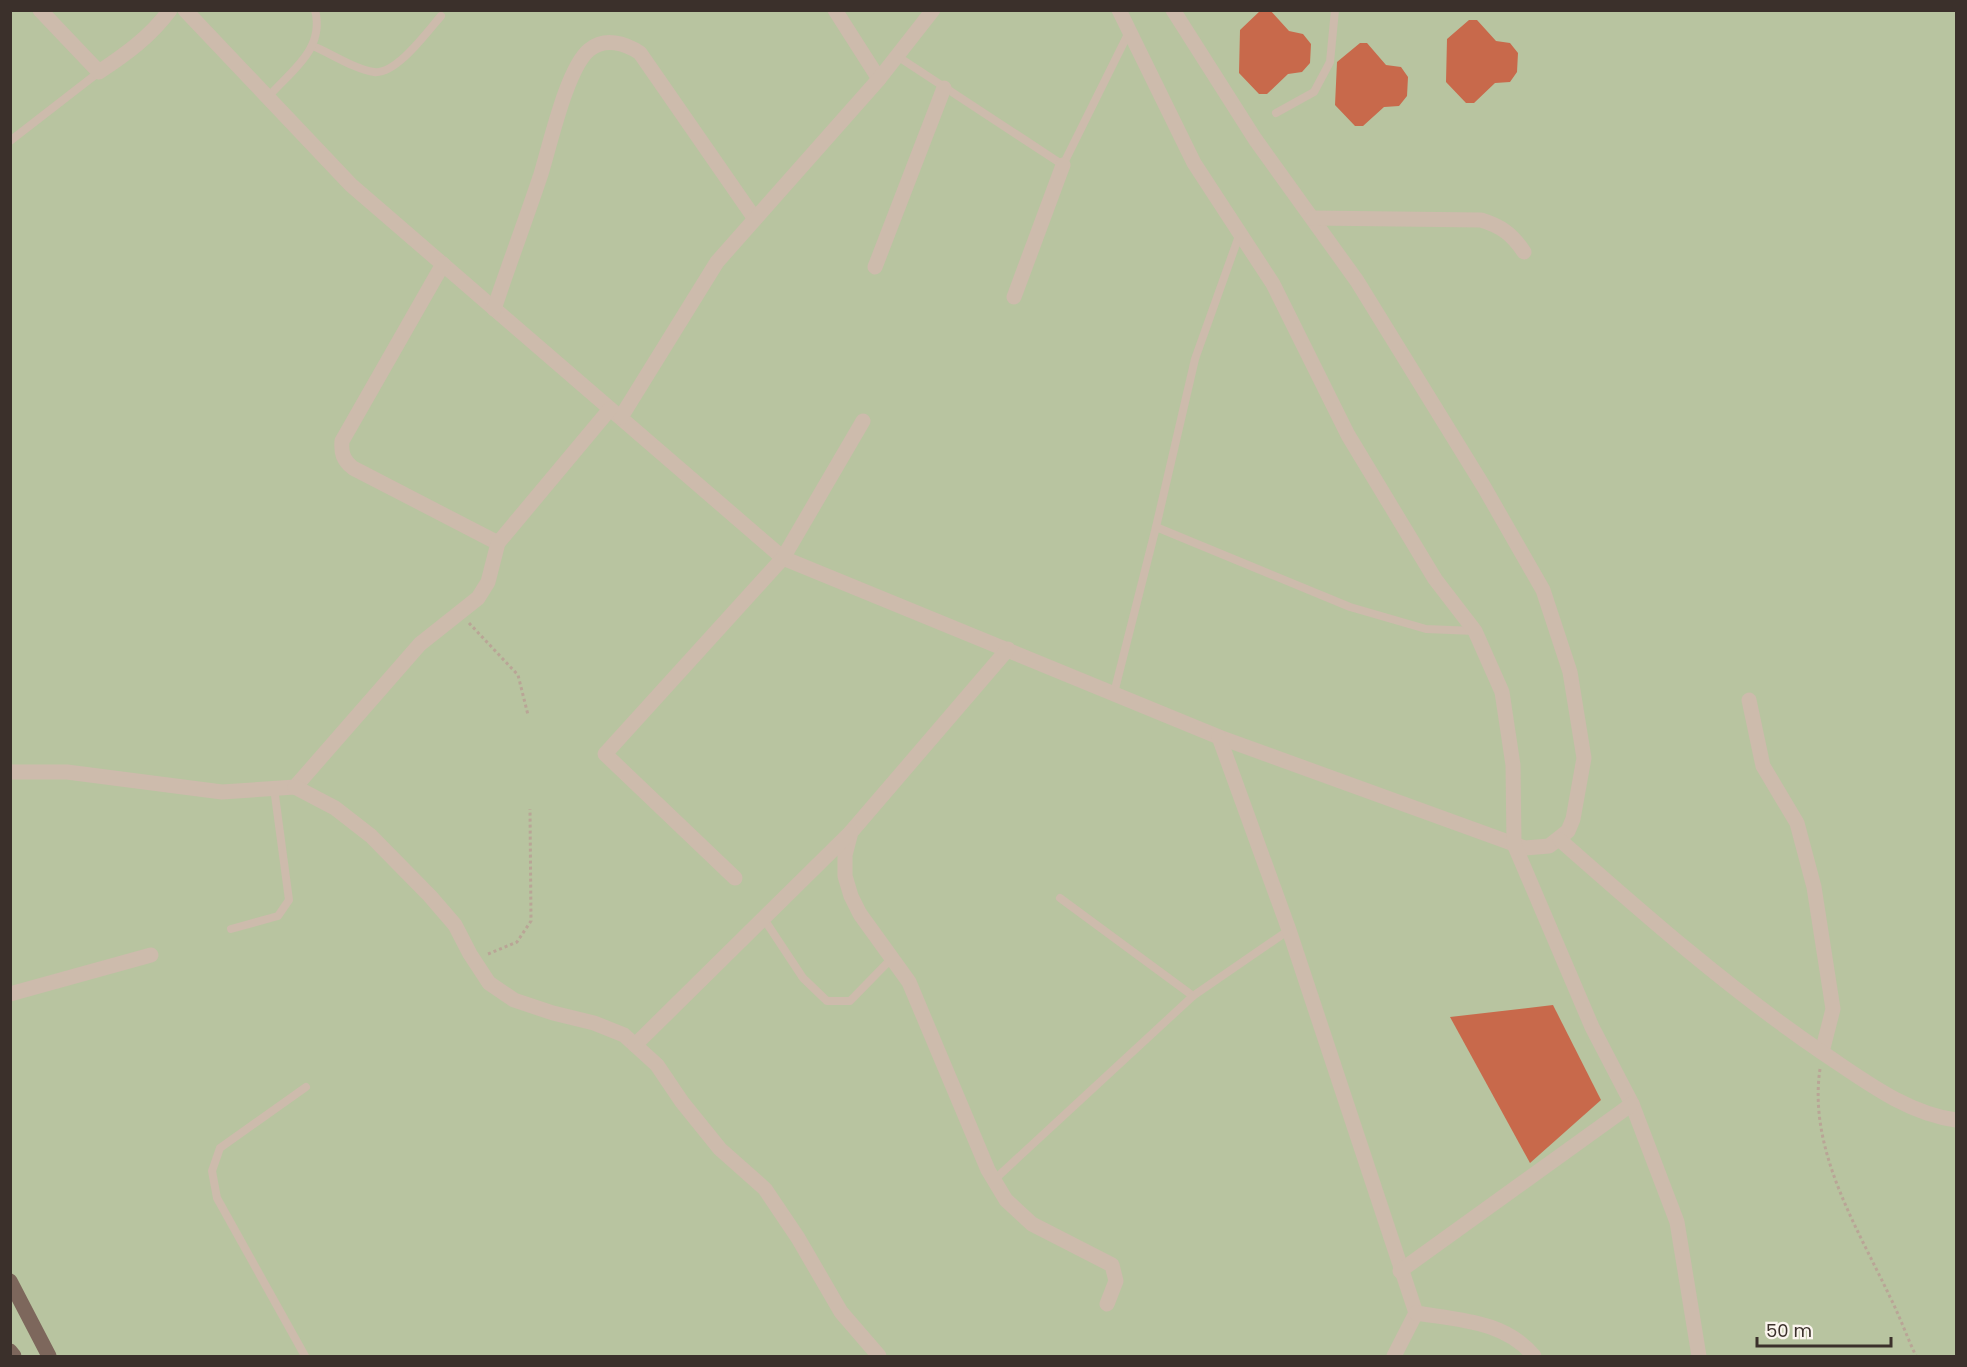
<svg xmlns="http://www.w3.org/2000/svg" width="1967" height="1367" font-family="Poppins,sans-serif">
<style>
.green{fill:#b8c4a0}
.building{fill:#c8694b}
.lines{fill:none;stroke-linecap:round;stroke-linejoin:round}
.path{stroke:#b9a596;stroke-width:3;stroke-dasharray:3 3;stroke-linecap:butt}
.lane{stroke:#cdbbac;stroke-width:8}
.street{stroke:#cdbbac;stroke-width:15}
.primary{stroke:#7d675c;stroke-width:15}
</style>
<rect width="100%" height="100%" fill="#f4ebe1"/>
<!-- green -->
<path class="green" d="M10,11H1956V1356H11Z"/>
<!-- building -->
<g class="building">
<path d="M1261,10H1270L1289,31L1303,34L1311,44L1310,63L1302,72L1288,74L1267,94H1259L1239,73L1240,30Z"/>
<path d="M1469,20H1477L1496,41L1510,43L1518,53L1517,72L1510,82L1495,83L1474,103H1466L1446,82L1447,39Z"/>
<path d="M1360,43H1367L1386,65L1401,67L1408,77L1407,96L1399,106L1384,107L1363,126H1355L1335,105L1337,62Z"/>
<path d="M1553,1005L1601,1100L1530,1163L1450,1017Z"/>
</g>
<g class="lines">
<!-- path -->
<g class="path">
<path d="M469,623L518,675L528,715"/>
<path d="M488,954L517,942L531,921L530,809"/>
<path d="M1820,1069C1808,1150 1857,1227 1890,1297C1900,1317 1907,1337 1916,1356"/>
</g>
<!-- lane -->
<g class="lane">
<path d="M313,46C332,54 354,69 374,72C396,75 427,32 441,16"/>
<path d="M897,56L1063,165L1129,32"/>
<path d="M269,96C292,70 325,49 315,10"/>
<path d="M1276,113L1314,92L1330,62L1335,10"/>
<path d="M10,141L99,72"/>
<path d="M1156,527L1350,607L1426,629L1475,631"/>
<path d="M1114,693L1156,527L1195,359L1240,233"/>
<path d="M1060,898L1193,996"/>
<path d="M764,919L803,978L827,1001H850L892,958"/>
<path d="M231,929L278,916L289,900L274,788"/>
<path d="M994,1180L1193,996L1289,930"/>
<path d="M305,1356L217,1198L212,1171L220,1148L306,1087"/>
</g>
<!-- street -->
<g class="street">
<path d="M40,10L99,72C126,54 150,37 170,10"/>
<path d="M185,10L351,185L783,558L1219,737L1525,848L1549,846L1568,831L1573,819L1584,758L1570,672L1543,590L1484,487L1357,281L1255,139L1173,10"/>
<path d="M835,10L879,79"/>
<path d="M1119,10L1194,163L1273,284L1348,435L1435,579L1475,631L1502,692L1513,765L1514,844L1592,1027L1632,1104L1677,1222L1699,1356"/>
<path d="M1312,218L1481,220C1501,226 1512,234 1524,252"/>
<path d="M443,264L342,441C341,453 343,460 353,468L498,543"/>
<path d="M875,267L944,88"/>
<path d="M1014,297L1063,165"/>
<path d="M494,309C509,264 526,219 541,174C550,145 567,68 589,50C605,37 625,43 640,53L755,219"/>
<path d="M621,417L717,262L879,79L933,10"/>
<path d="M1008,649L851,832L845,855V876L851,896L860,914L909,982L988,1170L1006,1200L1032,1224L1112,1265L1116,1281L1107,1304"/>
<path d="M1749,700L1763,766L1797,823L1814,887L1833,1009L1822,1052"/>
<path d="M1219,737L1289,930L1416,1313L1394,1356"/>
<path d="M10,772H67L222,792L295,787L420,644L478,598L488,582L498,543L610,409"/>
<path d="M295,787L335,808L371,836L430,896L455,925L470,954L489,983L514,1000L553,1013L594,1023L624,1035L657,1065L682,1102L720,1149L765,1189L798,1238L841,1312L879,1356"/>
<path d="M1560,840C1645,915 1729,989 1823,1053C1865,1081 1906,1113 1956,1120"/>
<path d="M735,878L605,754L783,558L863,421"/>
<path d="M10,994L151,955"/>
<path d="M635,1045L851,832"/>
<path d="M1400,1271L1632,1104"/>
<path d="M1416,1313C1459,1320 1505,1321 1534,1356"/>
</g>
<!-- primary -->
<g class="primary">
<path d="M10,1281L49,1356"/>
<path d="M10,1351L14,1356"/>
</g>
</g>
<!-- border -->
<rect width="1967" height="1367" fill="none" stroke="#3b302b" stroke-width="24"/>
<!-- scale -->
<path d="M1757 1337v9h134v-9" fill="none" stroke="#3b302b" stroke-width="3"/>
<text x="1766" y="1337" font-size="18" fill="#3b302b" stroke="#fbf5ee" stroke-width="4.5" paint-order="stroke">50 m</text>
</svg>
